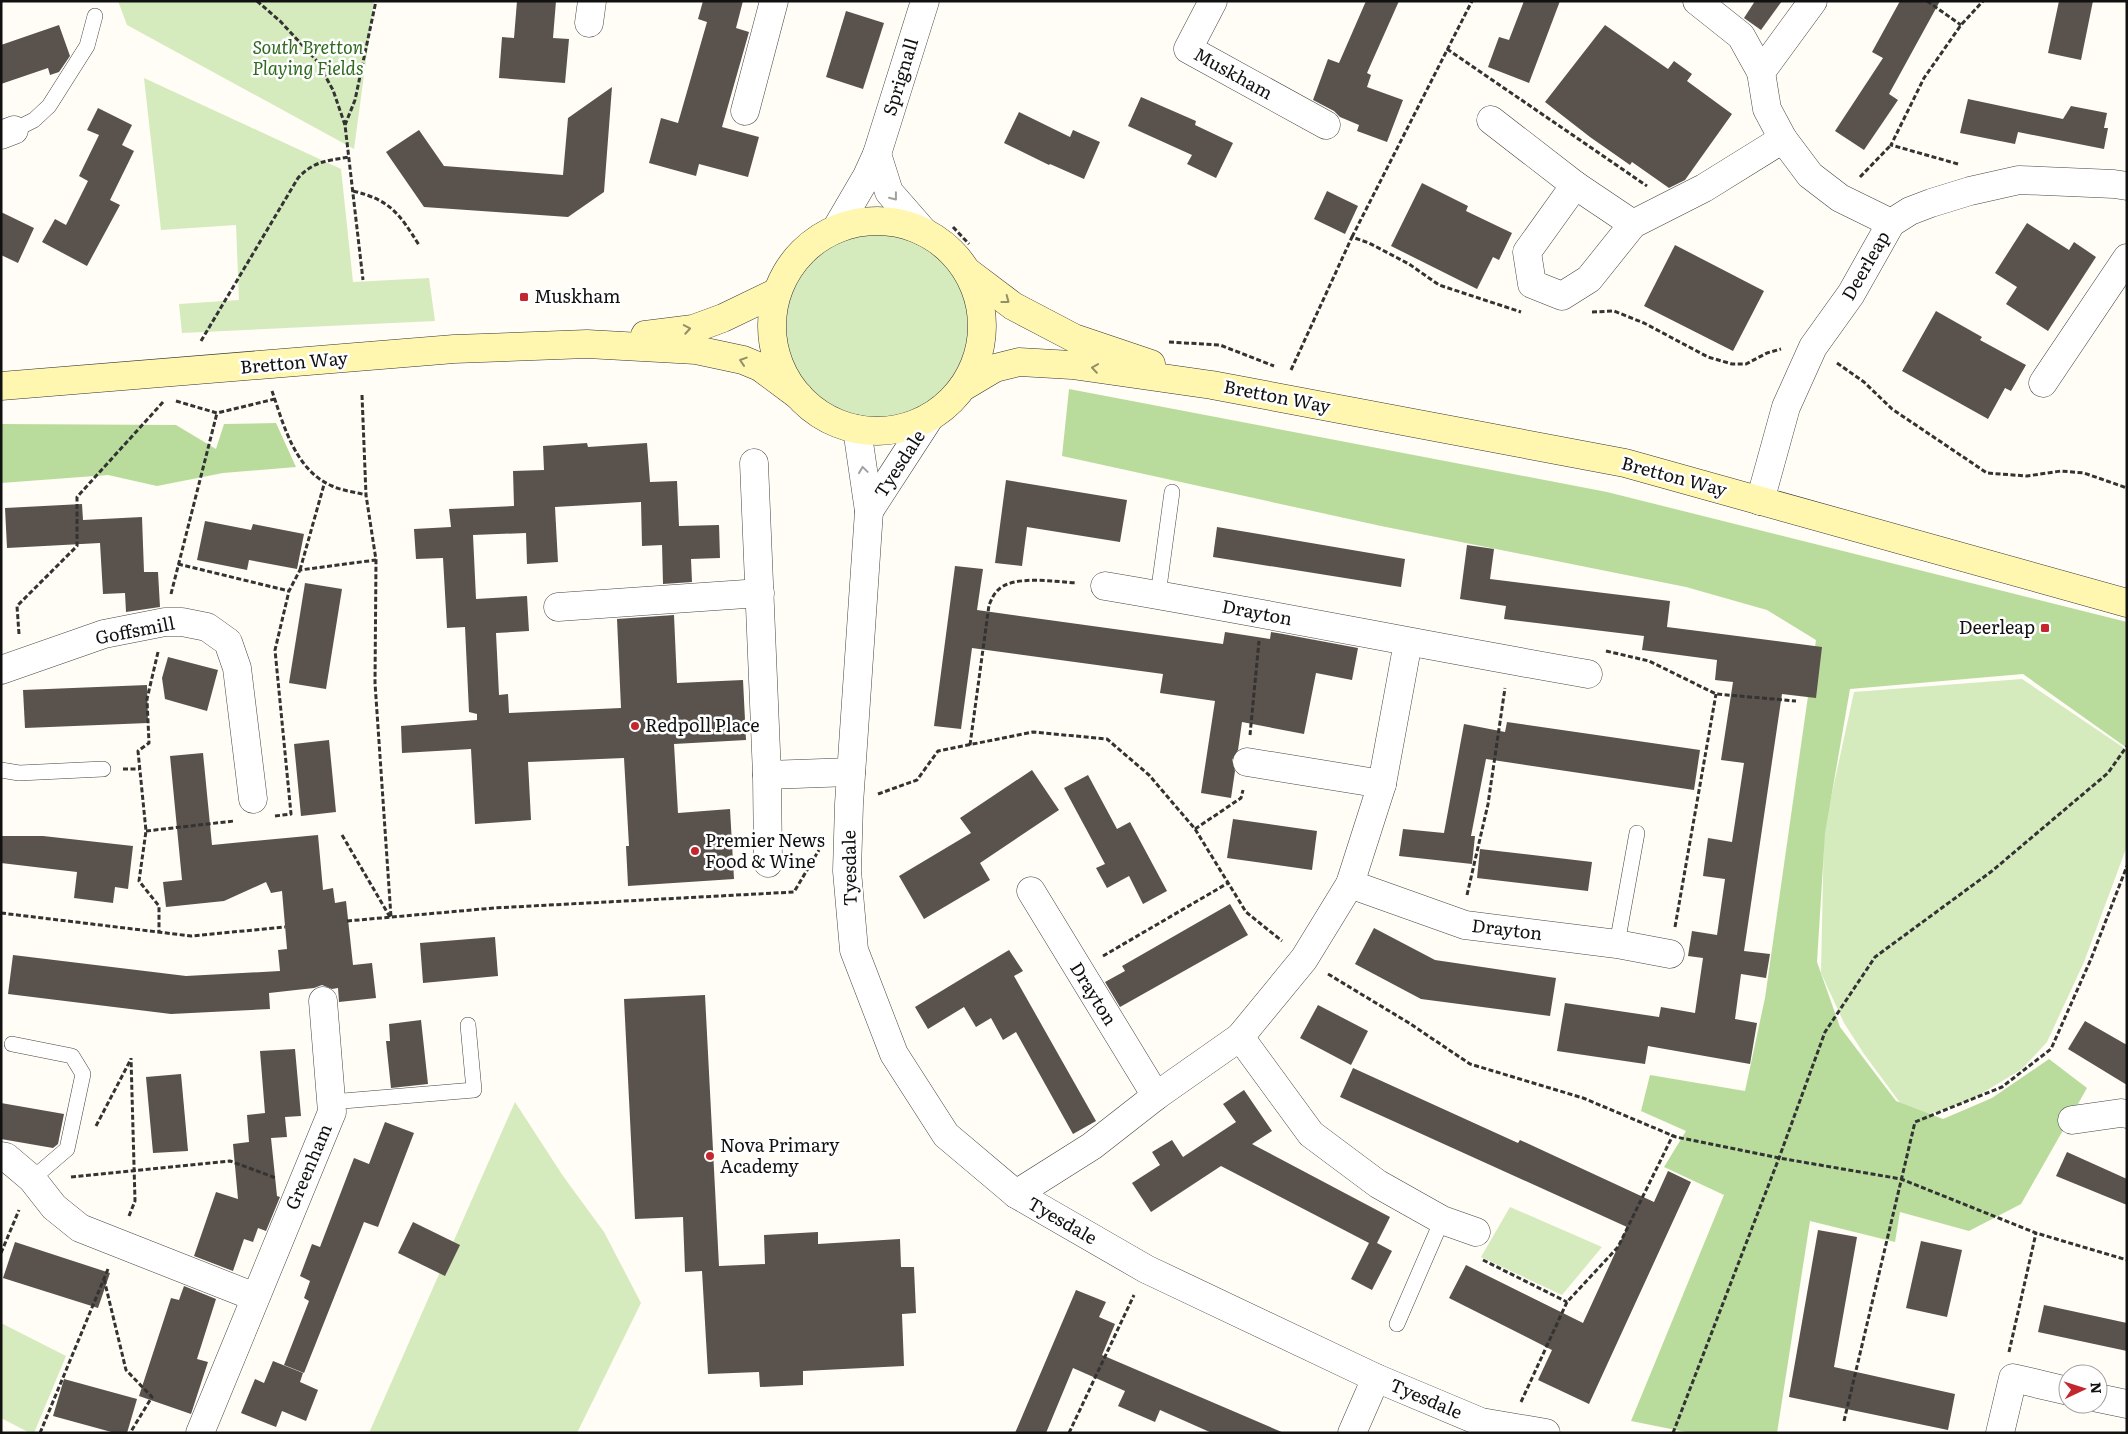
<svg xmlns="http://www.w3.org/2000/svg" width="2128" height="1434" font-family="Literata,serif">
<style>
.green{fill:#d5ebbd}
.forest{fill:#b9dc9c}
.building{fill:#5a524d}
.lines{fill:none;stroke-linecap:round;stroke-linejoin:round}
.lane-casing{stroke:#444;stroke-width:16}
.street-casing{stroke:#444;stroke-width:29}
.secondary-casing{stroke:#333;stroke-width:29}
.path{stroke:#333;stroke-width:3;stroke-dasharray:5 2.5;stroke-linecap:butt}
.lane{stroke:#fff;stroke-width:15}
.street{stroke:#fff;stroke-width:28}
.secondary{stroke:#fff6b0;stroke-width:28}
.oneway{stroke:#a0a0a0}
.oneway2{stroke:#948f68}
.poi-dot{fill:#c4262e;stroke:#fff;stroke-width:2}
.labels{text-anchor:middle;stroke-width:5;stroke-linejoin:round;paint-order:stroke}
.park-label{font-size:18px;font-style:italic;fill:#2f6b1f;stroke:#fff}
.street-label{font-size:18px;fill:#111;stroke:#fff}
.poi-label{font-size:18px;fill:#111;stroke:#fff;text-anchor:start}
</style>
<rect width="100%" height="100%" fill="#fffdf5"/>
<!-- green -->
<g class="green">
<path d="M118,1H374L354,149L127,25Z"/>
<path d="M144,78L341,169L353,282L429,278L435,321L182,333L179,304L239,300L236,225L161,230Z"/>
<circle cx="877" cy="326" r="105"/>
<path d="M2022,679L2127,750V846L2084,962L2047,1042L2022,1069L1971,1100L1926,1115L1901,1104L1864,1054L1844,1023L1821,973L1824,830L1854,692Z"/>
<path d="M515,1102L563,1176L604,1232L641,1303L577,1433H369Z"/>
<path d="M1510,1207L1602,1247L1562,1295L1481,1257Z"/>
<path d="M1,1323L66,1356L34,1433H30L1,1418Z"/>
</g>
<!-- forest -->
<g class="forest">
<path d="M1069,389L1607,492L2127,622V748L2023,674L1850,689L1825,833L1817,962L1840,1027L1896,1101L1943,1119L1992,1098L2049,1059L2087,1088L2021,1204L1969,1231L1900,1212L1895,1242L1810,1221L1777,1433H1691L1631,1421L1724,1195L1664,1167L1686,1131L1641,1111L1650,1075L1745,1091L1765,998L1816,640L1767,610L1686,587L1381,526L1062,456Z"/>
<path d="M276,423L296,467L223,473L157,486L108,475L1,483V424L176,425L216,449L224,424Z"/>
</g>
<!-- building -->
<g class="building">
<path d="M517,1H556L553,38L569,39L565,83L499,78L502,37L514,38Z"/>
<path d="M703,1H743L736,28L749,32L722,127L759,137L748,177L699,164L696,176L649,163L661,118L678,123L707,22L698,19Z"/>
<path d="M1366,1H1399L1367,73L1371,75L1367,87L1403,100L1387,142L1357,131L1359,125L1340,117L1334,111L1313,100L1328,59L1339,63Z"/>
<path d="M1524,1H1560L1529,83L1488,67L1499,37L1509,40Z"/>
<path d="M1755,1H1782L1761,30L1744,18Z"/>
<path d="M1900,1H1940L1889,94L1898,100L1864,150L1835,131L1883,58L1872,52Z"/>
<path d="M2059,1H2093L2081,60L2048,53Z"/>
<path d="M846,11L884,23L863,89L826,77Z"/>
<path d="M59,25L70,56L59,72L50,75L48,68L1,84V45Z"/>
<path d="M1605,25L1668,69L1674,61L1692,74L1687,81L1732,114L1685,180L1669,188L1632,162L1630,165L1590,137L1545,102Z"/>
<path d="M612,87L604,192L568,217L424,207L386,152L419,130L444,166L563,175L568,118Z"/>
<path d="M1141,97L1196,121L1195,125L1233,143L1216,178L1187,164L1192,155L1128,126Z"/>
<path d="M1968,99L2063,119L2071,106L2107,113L2104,128H2108L2104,149L2018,132L2015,144L1960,133Z"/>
<path d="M98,108L132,125L122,145L134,151L110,200L120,205L87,266L42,242L55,219L66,225L88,181L79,176L99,135L87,130Z"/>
<path d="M1019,112L1070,137L1073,130L1100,142L1084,179L1050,164L1049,165L1004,143Z"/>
<path d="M1422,183L1468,206L1466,211L1512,233L1499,260L1493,257L1477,289L1391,246Z"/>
<path d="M1327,191L1358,206L1345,234L1314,219Z"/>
<path d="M1,212L34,228L18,263L1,255Z"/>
<path d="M2027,223L2069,250L2074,242L2096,257L2048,331L2006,304L2017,287L1995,273Z"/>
<path d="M1675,245L1764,291L1733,351L1644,306Z"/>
<path d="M1936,311L1982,337L1980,340L2026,365L2011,391L2005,388L1988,419L1902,371Z"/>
<path d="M587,443L588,447L647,443L650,482L677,481L679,526L719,525L720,558L691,559L692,582L663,584L662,545L642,546L641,502L555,507L558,562L527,564L526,533L473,535L476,599L527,596L529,631L496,633L499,695L508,694L509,713L621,708L617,619L674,615L677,683L743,680L746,740L674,744L678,813L730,809L734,879L628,886L626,846H629L624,758L528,762L531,820L475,824L471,749L402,753L401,726L477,720V714L469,712L465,627L447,628L443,558L416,559L414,529L451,527L449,509L514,506L513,471L544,470L543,446Z"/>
<path d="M1006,480L1127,500L1120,542L1027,527L1022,566L995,563Z"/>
<path d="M82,504L83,520L142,517L144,572H158L160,607L126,612L125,593L103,594L100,543L7,548L5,508Z"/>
<path d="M205,521L251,530L253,524L304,534L297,569L249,560L247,570L197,560Z"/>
<path d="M1217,527L1405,559L1401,587L1213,557Z"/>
<path d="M1467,545L1494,549L1490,579L1670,601L1667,627L1822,647L1816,698L1782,694L1744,951L1770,954L1766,978L1741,974L1735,1019L1757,1023L1750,1064L1648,1046L1645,1064L1557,1051L1565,1003L1659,1017L1661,1007L1695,1013L1703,958L1688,956L1692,931L1717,935L1725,879L1703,876L1708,838L1732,842L1744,763L1721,760L1733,682L1715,680L1717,660L1642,650L1644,636L1504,619L1506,606L1460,599Z"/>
<path d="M955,566L983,569L977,610L1223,644L1225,632L1270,639L1271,632L1283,634L1358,648L1352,680L1316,673L1304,734L1242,722L1238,750L1232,760L1235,771L1231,798L1201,793L1215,701L1160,693L1163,674L972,648L961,729L934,726Z"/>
<path d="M305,583L342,589L326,689L289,683Z"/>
<path d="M168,657L218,670L207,711L165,699L162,678Z"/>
<path d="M147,685L148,723L25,728L23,690Z"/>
<path d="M1507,722L1700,750L1694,790L1486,759L1471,836H1475L1472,864L1399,856L1403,829L1444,833L1464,724L1505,732Z"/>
<path d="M329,740L336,812L301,816L294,744Z"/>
<path d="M203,753L212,845L318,835L323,890L333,888L335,903L346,901L353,965L372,963L376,998L339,1002L338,988L332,989L322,985L314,988L269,993L270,1009L171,1014L8,994L13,955L186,976L280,971L278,950L287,949L282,891L271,893L266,882L224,901L166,907L163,882L182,880L170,756Z"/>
<path d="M1032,770L1059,810L980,863L990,880L924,919L899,876L971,833L960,818Z"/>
<path d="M1088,775L1117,829L1130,822L1167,891L1143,904L1129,876L1107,888L1096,868L1105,864L1064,788Z"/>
<path d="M1233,819L1317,831L1312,870L1227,858Z"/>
<path d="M1,836H43L133,846L128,889L115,887L113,903L74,898L77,872L1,863Z"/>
<path d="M1480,849L1592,862L1588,891L1477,878Z"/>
<path d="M1230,904L1248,935L1120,1007L1105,982L1125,971L1122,966Z"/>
<path d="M1374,928L1435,960L1556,978L1550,1016L1421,999L1355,964Z"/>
<path d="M495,937L498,976L423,983L420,943Z"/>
<path d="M1009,950L1023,971L1014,976L1096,1121L1073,1134L1016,1032L1003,1040L991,1018L976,1027L964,1007L928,1029L915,1007Z"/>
<path d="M705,995L719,1266L765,1264L764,1235L818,1232V1244L900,1239L901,1267H914L916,1313L902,1314L904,1366L803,1371V1385L760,1387L759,1372L708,1374L702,1271L685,1272L683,1217L635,1219L624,999Z"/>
<path d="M1318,1005L1368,1031L1351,1065L1300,1038Z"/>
<path d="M421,1020L428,1084L391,1088L386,1041H390L389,1024Z"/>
<path d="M2085,1021L2127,1045V1085L2068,1049Z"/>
<path d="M295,1049L301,1116L285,1117L287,1137L271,1138L277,1196L280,1197L266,1231L258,1228L253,1242L244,1239L233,1271L194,1256L216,1192L238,1199L233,1144L249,1142L247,1115L265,1113L260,1051Z"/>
<path d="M1353,1068L1518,1143L1520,1140L1654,1202L1668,1171L1691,1182L1589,1404L1538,1380L1552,1350L1449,1298L1466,1265L1583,1323L1627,1227L1340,1097Z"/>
<path d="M181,1074L188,1151L153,1153L146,1077Z"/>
<path d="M1244,1090L1272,1131L1252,1144L1390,1217L1377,1243L1392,1251L1372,1290L1351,1279L1369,1243L1221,1166L1151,1212L1132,1183L1160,1165L1152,1152L1172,1140L1183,1157L1236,1122L1223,1104Z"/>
<path d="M1,1103L64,1114L58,1144L53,1148L1,1139Z"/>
<path d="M385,1122L414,1133L378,1227L364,1222L304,1373L284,1365L309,1301L304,1298L310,1281L300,1276L312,1244L320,1247L354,1158L369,1164Z"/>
<path d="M2067,1152L2127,1179V1205L2056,1176Z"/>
<path d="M413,1222L460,1245L445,1276L398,1253Z"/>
<path d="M1818,1230L1857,1237L1834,1367L1955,1394L1948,1430L1789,1397Z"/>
<path d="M1921,1241L1962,1250L1947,1317L1906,1308Z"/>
<path d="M15,1242L110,1273L98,1308L3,1278Z"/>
<path d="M184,1286L216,1299L197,1359L208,1362L191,1414L139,1396L171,1298L179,1300Z"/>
<path d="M1076,1290L1106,1302L1099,1317L1115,1324L1102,1355L1284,1433H1212L1160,1410L1155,1422L1118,1406L1125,1391L1073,1368L1046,1433H1015Z"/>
<path d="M2044,1305L2127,1323V1351L2038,1332Z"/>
<path d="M273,1361L303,1373L300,1382L318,1390L306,1421L282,1411L276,1427L241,1413L255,1379L264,1383Z"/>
<path d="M64,1379L137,1399L127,1433H115L53,1416Z"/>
</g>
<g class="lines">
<defs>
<g id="lane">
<path d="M14,130L34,120L49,106L87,46L95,16"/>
<path d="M1158,595L1172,492"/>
<path d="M1,770L19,773L103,769"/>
<path d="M1617,944L1637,833"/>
<path d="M12,1044L72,1056L83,1074L67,1149L32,1179"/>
<path d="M331,1102L474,1090L468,1025"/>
<path d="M1397,1324L1442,1220"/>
</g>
<g id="street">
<path d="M1213,1L1188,49L1326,125"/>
<path d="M1697,1L1741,36L1761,72L1767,109L1783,139"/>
<path d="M589,23L592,1"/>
<path d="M1761,72L1813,1"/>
<path d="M745,111L774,1"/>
<path d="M1491,120L1575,185"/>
<path d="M1,135L14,130"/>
<path d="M877,154L889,192L924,232"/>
<path d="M1633,224L1575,185L1527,252L1532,284L1562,296L1589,279L1633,224L1704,188L1783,139L1810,175L1840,198L1891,223"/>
<path d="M836,229L867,176L877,154L925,1"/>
<path d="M2043,383L2127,258"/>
<path d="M857,429L869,511L849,804L847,871L854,950L894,1054L946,1135L1016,1194L1146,1269L1376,1378L1481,1422L1546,1433"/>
<path d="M754,463L767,775L768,863"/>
<path d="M1760,501L1786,407L1813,347L1851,294L1891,223L1910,211L1931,203L1970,191L2019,180L2114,184L2127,186"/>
<path d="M869,511L930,417"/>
<path d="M1105,586C1266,613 1426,646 1588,674"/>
<path d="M558,607L760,593"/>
<path d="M1,670L104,634L165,622H182L207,627L228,642L237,668L253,799"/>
<path d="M1247,762L1382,784"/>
<path d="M767,775L851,772"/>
<path d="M1350,884L1465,925L1617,944L1670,954"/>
<path d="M1031,891L1156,1096"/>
<path d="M1240,1037L1311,1134L1378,1184L1442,1220L1476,1232"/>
<path d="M2072,1120L2121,1113L2127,1114"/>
<path d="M1,1156L6,1157L32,1179L54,1207L80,1228L255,1297"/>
<path d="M1016,1194L1092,1146L1156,1096L1240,1037L1304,959L1350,884L1382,784L1408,642"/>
<path d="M2098,1398L2127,1404"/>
<path d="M200,1433L332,1112L323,1001"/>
<path d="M1352,1433L1376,1378"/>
<path d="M2000,1433L2013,1378L2068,1391"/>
</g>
<g id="secondary">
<circle cx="877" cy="326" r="105"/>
<path d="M968,272L1013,306L1074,338L1151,364"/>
<path d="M645,335L693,329L723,318L777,292"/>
<path d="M1,386L454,349L587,344L696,350L743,360L760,367L799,396"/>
<path d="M963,387L995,368L1019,362L1072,365L1212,385L1625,463L2127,603"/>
</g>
</defs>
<!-- lane casing -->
<use href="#lane" class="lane-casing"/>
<!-- street casing -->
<use href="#street" class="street-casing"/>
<!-- secondary casing -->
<use href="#secondary" class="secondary-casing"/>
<!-- path -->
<g class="path">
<path d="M257,1L280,21L317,61L333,90L345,125L363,280"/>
<path d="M1927,1L1961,25"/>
<path d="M1447,49L1647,186"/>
<path d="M345,125L355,100L376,1"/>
<path d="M1958,164L1891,145L1924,78L1961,25L1983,1"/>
<path d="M1860,177L1891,145"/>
<path d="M353,191C390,200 399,213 419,245"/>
<path d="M953,227L969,244"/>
<path d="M1352,237L1472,1"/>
<path d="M1592,312L1614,311L1644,323L1708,357L1732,364H1746L1767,353L1781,349"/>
<path d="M201,341L298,178C314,161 326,161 349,157"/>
<path d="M1169,342L1220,345L1274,366"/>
<path d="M1837,363L1864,382L1892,409L1987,473L2027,476L2061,471L2084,473L2127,488"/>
<path d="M1291,370L1352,237L1369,243L1409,264L1439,285L1521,312"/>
<path d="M272,391C284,426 295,470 332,486C343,491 355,492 366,495"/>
<path d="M362,395L366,495L376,560L375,683L391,917"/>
<path d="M176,401L217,413L275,399"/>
<path d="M178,564L289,591"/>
<path d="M300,570L325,481"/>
<path d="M171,594L217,413"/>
<path d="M19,634L17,606L77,546V497L164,401"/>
<path d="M1606,651L1649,661L1716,694L1796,701"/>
<path d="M158,652L147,699L149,743L138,751L146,831L139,881L159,906V932"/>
<path d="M1250,735L1259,641"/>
<path d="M970,745L989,605C991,601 993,595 997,591C1012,574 1056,582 1077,583"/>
<path d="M123,769H139"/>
<path d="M878,794L917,780L938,751L1033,732L1107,739L1149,775L1195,829L1246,912L1282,941"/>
<path d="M275,816L291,814L275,650L289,591L300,570L376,560"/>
<path d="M1195,829L1241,798L1243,790"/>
<path d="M146,831L234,821"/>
<path d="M342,835L390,917"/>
<path d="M1467,895L1488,804L1505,688"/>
<path d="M1,913L191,936L285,927"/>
<path d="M347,921L494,908L794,892L819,850"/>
<path d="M1675,927L1716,694"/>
<path d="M1103,956L1228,883"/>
<path d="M1328,974L1409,1023L1470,1064L1583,1098L1676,1137L1779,1158L1901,1179L2036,1233L2127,1260"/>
<path d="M96,1126L131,1059"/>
<path d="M71,1177L230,1161L276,1178"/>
<path d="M129,1216L135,1201L131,1058"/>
<path d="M1,1253L19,1210"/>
<path d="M1483,1260L1567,1302"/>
<path d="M104,1279L126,1370L152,1397L130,1433"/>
<path d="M2009,1352L2036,1233"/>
<path d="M1521,1402L1567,1302L1618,1247L1673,1135"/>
<path d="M1844,1421L1915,1122L2002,1087L2051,1049L2091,959L2127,866"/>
<path d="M40,1433L108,1269"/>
<path d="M1069,1433L1134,1295"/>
<path d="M1673,1433L1779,1158L1825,1032L1875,957L1992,871L2108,773L2127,746"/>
</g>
<!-- lane -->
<use href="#lane" class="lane"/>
<!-- street -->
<use href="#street" class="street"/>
<!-- secondary -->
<use href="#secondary" class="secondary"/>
</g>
<!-- one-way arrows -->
<defs><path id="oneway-chevron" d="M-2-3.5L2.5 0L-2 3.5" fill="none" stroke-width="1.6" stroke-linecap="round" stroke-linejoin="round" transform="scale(1.25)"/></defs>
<g class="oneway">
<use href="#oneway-chevron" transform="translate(894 197) rotate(52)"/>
<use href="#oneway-chevron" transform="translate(863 470) rotate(-98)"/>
</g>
<g class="oneway2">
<use href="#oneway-chevron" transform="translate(1006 300) rotate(37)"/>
<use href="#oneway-chevron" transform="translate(687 329) rotate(-10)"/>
<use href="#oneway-chevron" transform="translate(743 361) rotate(-162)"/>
<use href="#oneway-chevron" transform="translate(1095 368) rotate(-172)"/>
</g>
<!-- markers -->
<g class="poi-dot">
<rect x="519" y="292" width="10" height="10" rx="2.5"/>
<rect x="2040" y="623" width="10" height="10" rx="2.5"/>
<circle cx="635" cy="726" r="5"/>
<circle cx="695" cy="851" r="5"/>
<circle cx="710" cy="1156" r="5"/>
</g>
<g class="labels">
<!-- park labels -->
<g class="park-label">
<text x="308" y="54">South Bretton<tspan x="308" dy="21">Playing Fields</tspan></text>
</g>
<!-- street labels -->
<g class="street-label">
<text transform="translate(1233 74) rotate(29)" y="6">Muskham</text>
<text transform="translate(901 77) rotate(-73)" y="6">Sprignall</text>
<text transform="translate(1866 266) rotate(-60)" y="6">Deerleap</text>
<text transform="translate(294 363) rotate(-5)" y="6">Bretton Way</text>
<text transform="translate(1277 397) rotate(11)" y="6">Bretton Way</text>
<text transform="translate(900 464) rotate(-57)" y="6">Tyesdale</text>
<text transform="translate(1674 477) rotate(15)" y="6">Bretton Way</text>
<text transform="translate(1257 613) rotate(11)" y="6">Drayton</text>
<text transform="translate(135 631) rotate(-11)" y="6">Goffsmill</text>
<text transform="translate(850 868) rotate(-91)" y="6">Tyesdale</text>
<text transform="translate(1507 930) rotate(7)" y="6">Drayton</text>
<text transform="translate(1093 994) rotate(58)" y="6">Drayton</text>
<text transform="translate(309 1167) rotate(-67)" y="6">Greenham</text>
<text transform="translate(1062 1221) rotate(30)" y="6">Tyesdale</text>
<text transform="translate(1426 1399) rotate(23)" y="6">Tyesdale</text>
</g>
<!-- poi labels -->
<g class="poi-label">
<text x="534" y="303">Muskham</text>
<text x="2035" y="634" text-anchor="end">Deerleap</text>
<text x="645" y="732">Redpoll Place</text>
<text x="705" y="847">Premier News<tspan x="705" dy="21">Food &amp; Wine</tspan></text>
<text x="720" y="1152">Nova Primary<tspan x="720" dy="21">Academy</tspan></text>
</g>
</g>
<!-- border -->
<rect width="2128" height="1434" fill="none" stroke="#111111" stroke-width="5"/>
<!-- north arrow -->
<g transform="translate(2083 1389) rotate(86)"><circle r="24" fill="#ffffff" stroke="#a0a0a0"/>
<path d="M0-4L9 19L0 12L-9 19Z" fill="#c4262e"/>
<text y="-8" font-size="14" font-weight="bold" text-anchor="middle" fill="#111111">N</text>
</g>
</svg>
